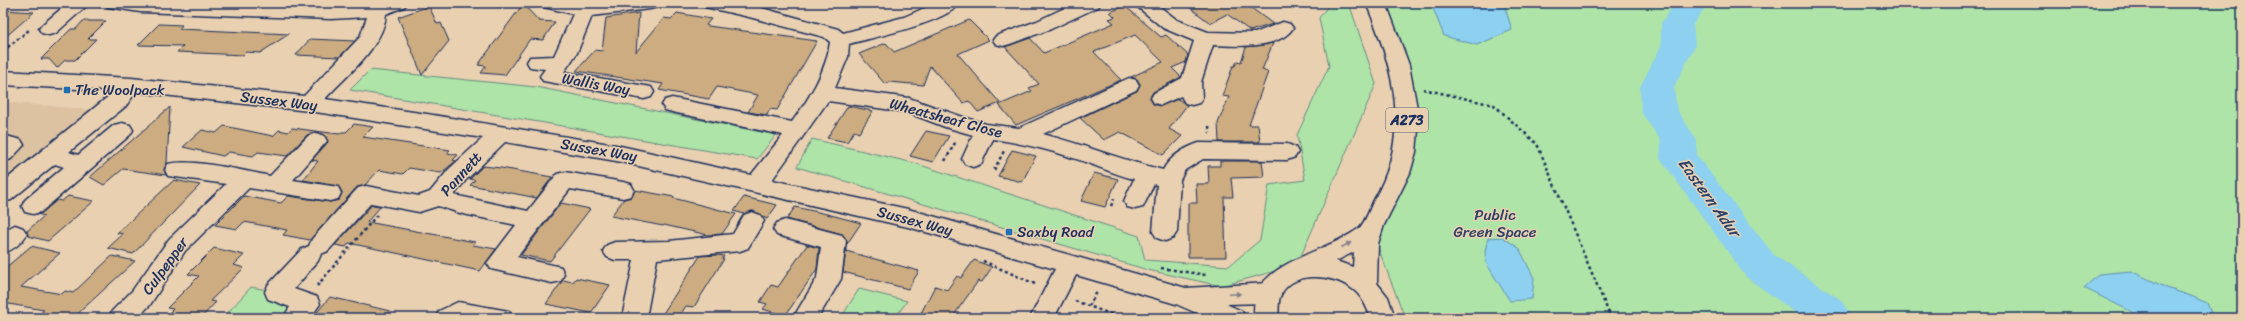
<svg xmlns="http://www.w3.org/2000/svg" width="2245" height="321" font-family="Sriracha,sans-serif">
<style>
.built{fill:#dcc2a1}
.green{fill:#aee4a7;stroke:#648a82}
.water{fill:#8ed0ef;stroke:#6090b5}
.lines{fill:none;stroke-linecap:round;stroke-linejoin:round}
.river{fill:#8ed0ef;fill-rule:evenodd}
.building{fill:#ccac80;stroke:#1b2f5e}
.minor-casing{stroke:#1b2f5e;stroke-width:3}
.major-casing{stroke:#1b2f5e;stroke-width:3}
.path{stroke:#1b2f5e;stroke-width:2.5;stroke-dasharray:3 3;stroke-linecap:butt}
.minor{fill:#e9d0b1;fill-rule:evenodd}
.major{fill:#e9d0b1;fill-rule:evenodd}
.oneway{fill:#828088}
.poi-dot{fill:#1f6fb2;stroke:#e9d0b1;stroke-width:1.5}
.labels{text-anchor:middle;stroke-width:3;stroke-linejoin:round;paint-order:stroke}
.shield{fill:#e9d0b1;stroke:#595f77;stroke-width:1}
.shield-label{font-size:14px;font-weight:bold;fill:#1b2f5e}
.street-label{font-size:15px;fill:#1b2f5e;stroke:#e9d0b1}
.poi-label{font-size:15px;fill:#1b2f5e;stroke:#e9d0b1;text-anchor:start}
.park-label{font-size:15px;fill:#2a4165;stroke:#e9d0b1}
.water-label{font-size:16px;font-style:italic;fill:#263f6c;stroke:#e9d0b1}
</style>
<rect width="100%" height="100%" fill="#e9d0b1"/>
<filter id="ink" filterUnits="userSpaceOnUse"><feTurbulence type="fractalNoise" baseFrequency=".025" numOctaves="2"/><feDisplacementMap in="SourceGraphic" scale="8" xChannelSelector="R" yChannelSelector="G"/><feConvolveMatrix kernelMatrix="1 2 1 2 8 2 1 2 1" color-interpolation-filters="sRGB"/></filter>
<g filter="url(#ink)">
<!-- built -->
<path class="built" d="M3,102L94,110L3,184Z"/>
<!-- green -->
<g class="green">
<path d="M1330,3H1349L1376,84L1297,265L1221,286L1148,270L797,167L812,139L914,163L1139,236L1145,260L1229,266L1260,240L1269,185L1305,180L1297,135L1329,66L1319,18Z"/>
<path d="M1384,3H2242V318H1405L1374,237L1409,139Z"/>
<path d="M370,70L536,87L776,135L757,159L350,90Z"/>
<path d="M251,287L267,290L294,309L287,318H223Z"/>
<path d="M859,289L907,301L895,318H841Z"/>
</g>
<!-- water -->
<g class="water">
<path d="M1431,3H1501L1504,4L1512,30L1477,45L1444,36Z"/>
<path d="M1502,237L1519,248L1534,278L1532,299L1510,301L1486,263L1485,251L1488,238Z"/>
<path d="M2131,271L2167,288L2191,296L2207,303L2213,318H2144L2084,288L2099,274Z"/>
</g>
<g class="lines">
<!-- river -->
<path class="river" d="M1675,3H1708L1693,24L1695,46L1674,87L1677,110L1697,140V156L1774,255L1841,300L1852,318H1803L1746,277L1660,158L1661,141L1641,112L1640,87L1661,46V23Z"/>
</g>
<!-- building -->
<g class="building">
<path d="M1184,3H1249L1246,4L1273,24L1250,31L1227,14L1210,23Z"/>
<path d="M523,4L539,21L555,22L543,40L530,39L505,75L481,73L486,66L478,65Z"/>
<path d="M429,6L437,24L441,23L449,41L422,75L398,17Z"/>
<path d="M1125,6L1161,37L1166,35L1188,55L1186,62L1172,68L1181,77L1153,92L1150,97L1153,104L1161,106L1178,99L1187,105L1169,129L1182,136L1163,155L1120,132L1104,140L1080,118L1137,91L1140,84L1137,79L1131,77L1163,62L1135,35L1094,52L1121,80L1016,125L999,105L1032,91L1029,88L1039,84L1005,47L1030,38L1044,53L1114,23L1109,19L1115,17L1110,12Z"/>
<path d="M3,10L34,12L3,39Z"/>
<path d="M639,13L636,52L664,18L671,19L677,13L711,19L706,25L708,26L817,41L777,110L770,109L767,115L748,112L758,95L717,87L709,99L659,90L663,84L576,71L595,50L602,51L606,18Z"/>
<path d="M969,20L989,40L958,54L1000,103L978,112L969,101L963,103L930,66L923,85L889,82L885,84L859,54L886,43L894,52Z"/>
<path d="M83,21H106L88,39H96L75,60H65L57,68L49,59H41L71,29H76Z"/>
<path d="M159,24L182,25L179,29L289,34L260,53L246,52L243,55L177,52L183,46L138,45Z"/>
<path d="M310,39L355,41L339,57L296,55Z"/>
<path d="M1273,43L1262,70L1268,72L1249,125H1258L1260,142H1219L1218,123L1229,97L1222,96L1233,66H1235L1237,61L1241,62L1246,47Z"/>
<path d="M848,106L873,111L859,133L854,131L847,142L827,138Z"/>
<path d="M170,107L167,163L164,169L166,175L123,169L104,185L90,177Z"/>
<path d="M354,124L373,127L363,137L450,150L447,153L458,155L453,160L456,161L441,173L409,168L403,174L379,170L365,185L357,187L310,240L283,235L287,230L244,222L237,229L215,225L244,196L281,203L288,196L330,202L339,200L342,192L338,186L303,180L318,161L312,160L328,142L325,135L317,132L307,135L287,156L258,152L253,156L229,152L223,156L183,147L202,130L216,133L224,126L273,136L279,130L288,132L292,128L339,134L342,132H346Z"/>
<path d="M926,131L949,136L933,162L910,156Z"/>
<path d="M1012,150L1036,156L1022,182L998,176Z"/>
<path d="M1220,161H1262L1264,177L1231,178L1233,197H1224L1226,257H1188V203H1197L1196,184H1209L1208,166H1220Z"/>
<path d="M483,166L501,168L552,177L537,198L470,185L475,180L470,179Z"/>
<path d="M1094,173L1118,179L1105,207L1081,201Z"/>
<path d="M174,180L200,185L133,254L108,248L123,234L117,233Z"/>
<path d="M635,190L674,197L673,198L736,214L722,234L708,235L664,225L663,226L611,216L624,199L632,197Z"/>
<path d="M68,196L94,201L48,241L28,236L27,231L44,216L37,214L42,213L57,200L62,201Z"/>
<path d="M744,197L777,205L767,219L753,211L744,214L734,211Z"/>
<path d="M561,203L590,209L550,261L521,255Z"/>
<path d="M372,205L381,206L367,222L475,242L473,245L496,249L480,271L349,243L346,247L335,245Z"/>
<path d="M795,207L827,214L861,223L847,244V240L842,234L787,219Z"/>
<path d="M807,245L819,248L817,269L785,316L763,309L767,304L760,302L771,285L778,287Z"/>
<path d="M31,246L60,253L21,287L62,294L65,291L73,293L112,256L135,261L73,318H35L44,310L3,303V270Z"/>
<path d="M214,248L244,255L234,265L244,268L210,301L216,302L201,318H164L173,309L167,308L199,276L188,274Z"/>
<path d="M846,251L875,259L919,271L908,289L843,272Z"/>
<path d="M718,255L724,256L722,259H724L694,307L686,306L678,318H660L700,256Z"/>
<path d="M974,260L992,267L982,282L978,281L952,318H938L921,313L935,286L947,290L957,276L961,278Z"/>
<path d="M576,278L610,285L591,313L546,304L563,280L573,282Z"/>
<path d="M330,297L390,311L389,318H312Z"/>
</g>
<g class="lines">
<defs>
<g id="minor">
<path d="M68,3H90L56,33L49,35L42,33L39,29L42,25Z"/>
<path d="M105,3H221L331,7L407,3L404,7L386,14C384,46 346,76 325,99L427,114L616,145L751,175L783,135L672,112L665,110L662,105L665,100L672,98L792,122C810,97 826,72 830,42L824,37L749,17L705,7L702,3H741L751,5L838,29L843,33L904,17L936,3H960C946,23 874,37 849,44L848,57L835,88L909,98L960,116L986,124L1019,128L1129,78L1136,80L1139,85L1136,90L1043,134C1084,145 1122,160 1163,170C1170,157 1184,148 1199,143L1287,144L1295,147L1298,152L1295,157L1287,160L1203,159L1185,170L1180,180L1177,232L1173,238L1165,241L1157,238L1153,232L1157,185L1154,184L1143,207L1135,209L1127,207L1124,201L1134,179C1113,174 1094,164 1073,158C1047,149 1020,143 993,139L981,164L973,167L965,164L962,159L973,135L945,127L906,112L828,101L772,180L908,209L1186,288L1268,283L1277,286L1280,293L1277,300L1268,303L1226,304L1242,311L1245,318H1208L1176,304L1076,275L1054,318H1030L1055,269L908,227L616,161L505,142L465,181L454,195L528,211L557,174L565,172L623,182L631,184L634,190L631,196L623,198L570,189L517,257L561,267L564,274L561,281L552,283L491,269L487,263L516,225L463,214L438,206L419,212L371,203L328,251L321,254L318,261L294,289L317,297L320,304L310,318H283L290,307L268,299L265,292L268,285L302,249L309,246L312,239L358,188L366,186L419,196L430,192L449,169L483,138L309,111L136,92L126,106L69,152L78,155L114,125L122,123L130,125L133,130L130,135L41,212L33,214L25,212L22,206L25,200L64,167L55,164L11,200L3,202V182L115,91L3,85V71L131,78L304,96L360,37L367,17L331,19L140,12L108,7Z"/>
<path d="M541,3H576L584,5L660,3L657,7L650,9L592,16L577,53L564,72L651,87L654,92L651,97L644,99L543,81L540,76L545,69L530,67L527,62L530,57L554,56L573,14L544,7Z"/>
<path d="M1075,3H1101L1098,7L1051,29L1010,44L1003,46L996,44L993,40L996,36L1037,21Z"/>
<path d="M1133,3H1155L1177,20L1208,32L1255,33L1283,22L1290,24L1293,28C1279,50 1235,46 1213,45L1201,82L1202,98L1199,103L1192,105L1185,103L1181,96L1161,105L1154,103L1151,98L1154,93L1182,78L1194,41L1163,28Z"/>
<path d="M316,133L324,136L327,141L293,180L338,187L341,193L338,199L330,201L249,188L185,251L150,305L137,318H109L112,311L132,291L169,239L226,184L168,176L165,170L168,164C192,158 245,171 270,176L308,136Z"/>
<path d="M3,135L21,140L24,145L11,159L3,162Z"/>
<path d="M752,212L760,215L764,221L748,248L740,251L657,259L646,318H622L634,260H615L607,257L603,251L607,245L615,242L669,241L733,234L744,215Z"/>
<path d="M785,220L842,235L846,241L841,279L818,318H793L817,278L821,247L777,235L773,229L777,223Z"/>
<path d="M15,225L23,228L27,234C21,244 13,250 3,253V231Z"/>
<path d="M458,302L509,311L512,318H436L439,311Z"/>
</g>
<path id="major" d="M1366,3H1386L1409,65L1417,108L1418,130L1416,152L1410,173L1384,225L1378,244L1377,283L1388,297L1395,318H1371C1366,306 1362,295 1351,288C1332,274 1291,270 1280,297C1278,302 1279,312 1278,318H1254C1254,311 1254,301 1256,294C1270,260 1330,250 1358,229C1365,224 1370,208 1374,200C1412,134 1394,69 1366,3ZM1354,252L1353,267L1336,261Z"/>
</defs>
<!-- minor casing -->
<use href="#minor" class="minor-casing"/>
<!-- major casing -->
<use href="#major" class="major-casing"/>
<!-- path -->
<g class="path">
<path d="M3,51L29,30"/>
<path d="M1423,89L1494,105L1537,144L1611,318"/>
<path d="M1209,126L1210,133"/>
<path d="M945,161L956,141"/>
<path d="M994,170L1004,151"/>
<path d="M1111,206L1114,199"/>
<path d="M983,261L1035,284"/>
<path d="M1161,268L1206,275"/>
<path d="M317,286L377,215"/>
<path d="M1075,301L1121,318"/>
<path d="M1089,306L1097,292"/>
</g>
<!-- minor -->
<use href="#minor" class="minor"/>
<!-- major -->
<use href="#major" class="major"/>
</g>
<!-- one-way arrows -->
<defs><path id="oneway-solid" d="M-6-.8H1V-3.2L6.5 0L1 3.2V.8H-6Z"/></defs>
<g class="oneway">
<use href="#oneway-solid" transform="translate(1346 245) rotate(-28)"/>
<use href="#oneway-solid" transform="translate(1235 294) rotate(-2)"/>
</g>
</g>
<!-- markers -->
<g class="poi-dot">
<rect x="63" y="86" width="8" height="8" rx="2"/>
<rect x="1005" y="228" width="8" height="8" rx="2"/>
</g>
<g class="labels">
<!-- shield labels -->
<rect class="shield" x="1386" y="108" width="42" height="24" rx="3"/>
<g class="shield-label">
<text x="1407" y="125">A273</text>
</g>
<!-- street labels -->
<g class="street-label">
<text transform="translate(596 84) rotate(10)" y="5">Wallis Way</text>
<text transform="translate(279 101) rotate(7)" y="5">Sussex Way</text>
<text transform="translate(946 118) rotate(15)" y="5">Wheatsheaf Close</text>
<text transform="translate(599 150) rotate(10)" y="5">Sussex Way</text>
<text transform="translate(461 174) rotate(-48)" y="5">Pannett</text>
<text transform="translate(915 221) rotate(15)" y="5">Sussex Way</text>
<text transform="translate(165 266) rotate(-54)" y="5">Culpepper</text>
</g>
<!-- poi labels -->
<g class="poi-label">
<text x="75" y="95">The Woolpack</text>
<text x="1017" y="237">Saxby Road</text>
</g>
<!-- park labels -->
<g class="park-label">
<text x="1495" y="220">Public<tspan x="1495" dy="17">Green Space</tspan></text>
</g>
<!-- water labels -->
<g class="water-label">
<text transform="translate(1710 197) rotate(54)" y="6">Eastern Adur</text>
</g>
</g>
<!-- margin -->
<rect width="2245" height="321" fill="none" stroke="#e9d0b1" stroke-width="16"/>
<rect x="8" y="8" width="2229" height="305" fill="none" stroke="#1b2f5e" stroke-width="1.5" filter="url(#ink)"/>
</svg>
